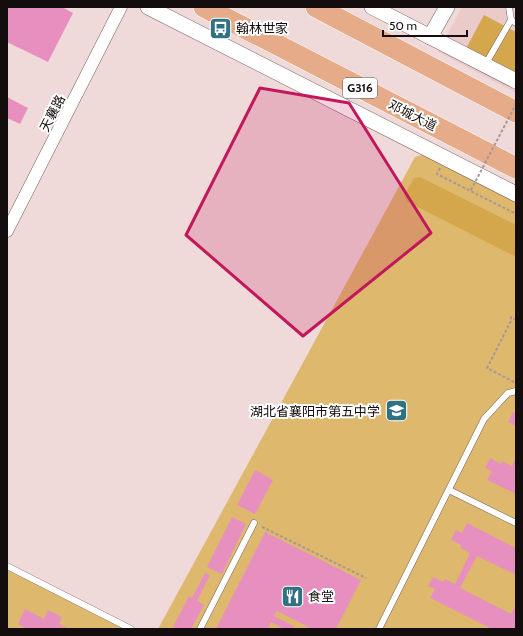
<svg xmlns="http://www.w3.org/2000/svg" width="523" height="636" font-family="Cabin,'Noto Sans SC',sans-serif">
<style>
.built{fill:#eacbca}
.green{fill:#deb86d}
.forest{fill:#d4a74c}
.building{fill:#e790c0}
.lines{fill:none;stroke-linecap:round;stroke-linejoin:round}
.service-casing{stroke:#746161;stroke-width:7}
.minor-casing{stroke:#746161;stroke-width:13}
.tertiary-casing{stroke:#746161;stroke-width:16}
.trunk-casing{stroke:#fff;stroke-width:22}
.path{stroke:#a99797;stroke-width:2;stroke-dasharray:3 2;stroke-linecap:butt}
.service{stroke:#fff;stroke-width:6}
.minor{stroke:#fff;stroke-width:12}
.tertiary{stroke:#fff;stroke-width:15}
.trunk{stroke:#e6ab88;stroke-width:21}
.path-bridge{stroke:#a99797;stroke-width:2;stroke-dasharray:3 2;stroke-linecap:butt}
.marked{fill:#c2185b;fill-opacity:0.2;stroke:#c2185b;stroke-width:3;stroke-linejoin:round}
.labels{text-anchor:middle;stroke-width:4;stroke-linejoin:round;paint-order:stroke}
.shield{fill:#fff;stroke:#5a5656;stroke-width:1}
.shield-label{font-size:12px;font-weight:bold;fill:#140d0d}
.poi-label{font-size:13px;fill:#140d0d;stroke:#fff;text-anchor:start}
.street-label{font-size:13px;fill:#140d0d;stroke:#fff}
</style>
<rect width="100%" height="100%" fill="#f0d9d9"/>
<!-- built -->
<path class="built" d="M462,7H516V93L438,52Z"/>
<!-- green -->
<g class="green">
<path d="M425,154L516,200V629H158L415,157Z"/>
<path d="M7,566L131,629H7Z"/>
</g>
<!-- forest -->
<g class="forest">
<path d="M484,15L516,32V81L463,54Z"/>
<path d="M420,177L516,225V257L408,202L404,196L414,178Z"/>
</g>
<!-- building -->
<g class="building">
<path d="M7,7H62L73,13L48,62L7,42Z"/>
<path d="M7,97L28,108L20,124L7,118Z"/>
<path d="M513,412L516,414V426L508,422Z"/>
<path d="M516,457V494L487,480L492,471L485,468L490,458L501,464L502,461L512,466Z"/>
<path d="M255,470L273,480L255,514L237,505Z"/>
<path d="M232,517L246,524L222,574L207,567Z"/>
<path d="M467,523L516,548V575L477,556L460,588L511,614L516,605V629H492L430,598L435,589L428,586L433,577L443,582L445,579L455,584L470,553L460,548L461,545L451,540L456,530L462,533Z"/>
<path d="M265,532L361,580L336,629H312L277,611L274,616L294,626L292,629H284L271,622L268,628L271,629H216Z"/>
<path d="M205,573L210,575L197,601L204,605L191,629H177L173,627L189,596L192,598Z"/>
<path d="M25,609L44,619L48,610L62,617L59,624L69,629H27L18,624Z"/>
</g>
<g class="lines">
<defs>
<g id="service">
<path d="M509,7L511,20L516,23"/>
<path d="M485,65L511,20"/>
<path d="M449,490L516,523"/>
<path d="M7,566L131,629"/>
<path d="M200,629L254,523"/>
<path d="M379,629L484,419L508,393L516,391"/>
</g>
<path id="minor" d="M7,231L121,7"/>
<g id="tertiary">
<path d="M148,7L516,194"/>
<path d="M372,7L516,81"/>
<path d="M430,37L447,7"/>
</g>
<g id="trunk">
<path d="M204,7L516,168"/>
<path d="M316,7L516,112"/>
</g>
</defs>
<!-- service casing -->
<use href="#service" class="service-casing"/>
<!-- minor casing -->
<use href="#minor" class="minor-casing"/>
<!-- tertiary casing -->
<use href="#tertiary" class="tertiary-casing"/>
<!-- trunk casing -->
<use href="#trunk" class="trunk-casing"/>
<!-- path -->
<g class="path">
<path d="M440,168L437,174L516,214"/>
<path d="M514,382L487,368L511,321V317L516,320"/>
<path d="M262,527L366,578"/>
</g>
<!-- service -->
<use href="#service" class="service"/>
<!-- minor -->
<use href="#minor" class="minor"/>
<!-- tertiary -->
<use href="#tertiary" class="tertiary"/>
<!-- trunk -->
<use href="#trunk" class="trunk"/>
<!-- path-bridge -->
<path class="path-bridge" d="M471,190L516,104"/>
</g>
<!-- marked area -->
<path class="marked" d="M260,88L349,103L431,233L303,336L186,235Z"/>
<!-- icons -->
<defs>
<symbol id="bus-square" viewBox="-11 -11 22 22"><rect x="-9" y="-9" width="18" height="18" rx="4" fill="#2f7383" stroke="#fff"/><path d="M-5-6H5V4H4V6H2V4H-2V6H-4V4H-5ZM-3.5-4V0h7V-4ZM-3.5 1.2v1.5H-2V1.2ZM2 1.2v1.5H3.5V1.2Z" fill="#fff"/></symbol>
<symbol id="school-square" viewBox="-11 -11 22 22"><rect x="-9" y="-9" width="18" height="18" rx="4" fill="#2f7383" stroke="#fff"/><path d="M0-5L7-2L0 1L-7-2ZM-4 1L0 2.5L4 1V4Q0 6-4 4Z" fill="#fff"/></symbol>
<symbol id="restaurant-square" viewBox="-11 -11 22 22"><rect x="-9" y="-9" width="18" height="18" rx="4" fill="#2f7383" stroke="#fff"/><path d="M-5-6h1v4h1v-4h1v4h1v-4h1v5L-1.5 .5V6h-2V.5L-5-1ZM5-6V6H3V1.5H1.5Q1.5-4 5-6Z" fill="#fff"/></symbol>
</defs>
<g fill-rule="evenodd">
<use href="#bus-square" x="208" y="16" width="25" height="25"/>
<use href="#school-square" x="384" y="398" width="25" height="25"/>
<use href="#restaurant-square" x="280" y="584" width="25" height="25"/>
</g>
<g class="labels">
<!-- shield labels -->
<rect class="shield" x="343" y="78" width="34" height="20" rx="3"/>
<g class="shield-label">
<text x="360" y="92">G316</text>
</g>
<!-- poi labels -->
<g class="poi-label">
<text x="236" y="33">翰林世家</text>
<text x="380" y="416" text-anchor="end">湖北省襄阳市第五中学</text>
<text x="308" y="601">食堂</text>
</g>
<!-- street labels -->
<g class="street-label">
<text transform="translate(52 113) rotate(-63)" y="5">天襄路</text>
<text transform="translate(413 115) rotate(27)" y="5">邓城大道</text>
</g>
</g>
<!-- border -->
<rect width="523" height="636" fill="none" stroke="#140d0d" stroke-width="16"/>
<!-- scale -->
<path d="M383 30v6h84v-6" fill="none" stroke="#140d0d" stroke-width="2"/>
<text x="389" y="30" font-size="12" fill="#140d0d" stroke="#ffffff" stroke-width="3" paint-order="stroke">50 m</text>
</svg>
